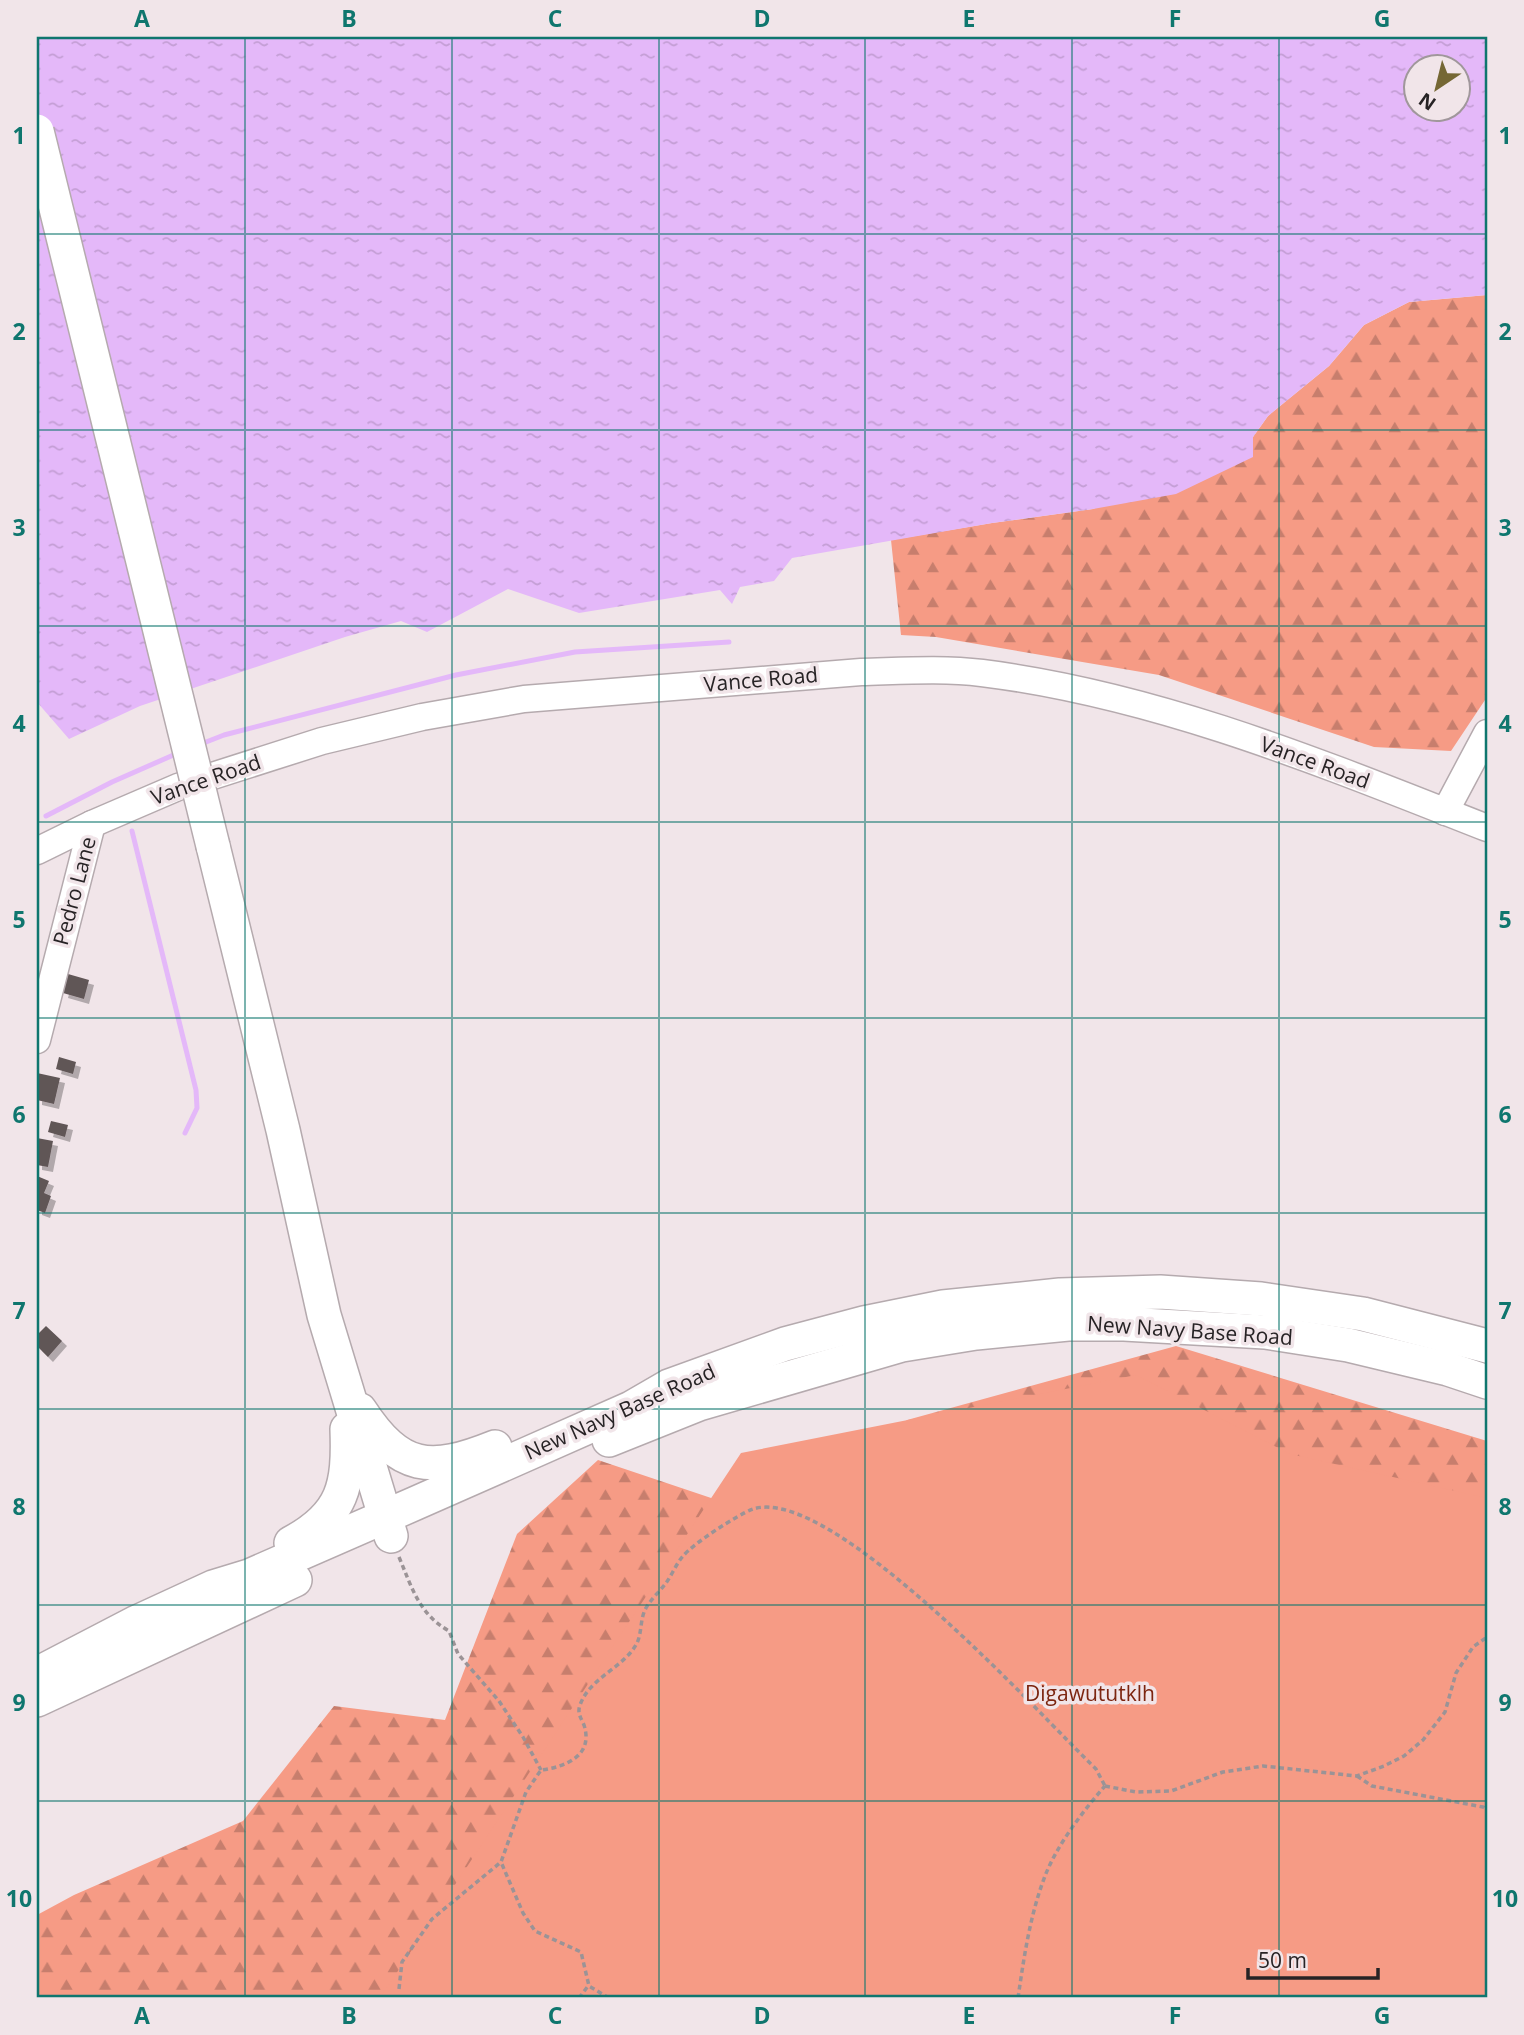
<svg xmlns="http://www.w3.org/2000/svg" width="1524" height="2035" font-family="'Open Sans',sans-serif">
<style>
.forest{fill:url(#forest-firs)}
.green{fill:#f69b85}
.water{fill:url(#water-ripples);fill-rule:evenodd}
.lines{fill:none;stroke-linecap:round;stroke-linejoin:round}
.stream{stroke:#e4b8f9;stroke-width:5}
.building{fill:#615657;filter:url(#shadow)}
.minor-casing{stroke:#b5aaae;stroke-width:29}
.major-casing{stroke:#b5aaae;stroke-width:36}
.path{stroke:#9b9396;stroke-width:3.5;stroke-dasharray:5 3.5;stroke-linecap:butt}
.minor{stroke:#fff;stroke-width:26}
.major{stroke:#fff;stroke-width:33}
.major-bridge-casing{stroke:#b5aaae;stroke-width:36;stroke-linecap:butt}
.major-bridge{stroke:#fff;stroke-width:33}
.grid{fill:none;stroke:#0f766e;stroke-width:2;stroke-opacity:0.55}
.labels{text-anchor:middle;stroke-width:7;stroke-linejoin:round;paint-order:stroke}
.street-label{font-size:21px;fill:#272325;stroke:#f1e5e9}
.park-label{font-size:21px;fill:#7c2510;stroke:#f1e5e9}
.neatline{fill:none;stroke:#0f766e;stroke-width:2.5}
.grid-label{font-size:23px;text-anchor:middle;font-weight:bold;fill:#0f766e}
</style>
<defs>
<pattern id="forest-firs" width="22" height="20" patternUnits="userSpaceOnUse" patternTransform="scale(1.75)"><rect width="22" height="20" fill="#f69b85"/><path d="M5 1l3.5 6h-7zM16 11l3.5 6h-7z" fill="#c77e6d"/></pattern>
<pattern id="water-ripples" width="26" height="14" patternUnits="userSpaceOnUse" patternTransform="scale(1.75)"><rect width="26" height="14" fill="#e4b8f9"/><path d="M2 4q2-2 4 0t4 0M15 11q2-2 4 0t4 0" fill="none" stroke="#c49ed5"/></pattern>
<filter id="shadow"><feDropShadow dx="5" dy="5" stdDeviation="0" flood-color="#0004"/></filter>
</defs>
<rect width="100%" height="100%" fill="#f1e5e9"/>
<!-- forest -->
<g class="forest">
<path d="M1487,295V697L1451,751L1374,747L1159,675L936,637L901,635L891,540L992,523L1093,509L1253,437L1268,416L1329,366L1364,325L1409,302Z"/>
<path d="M1176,1346L1487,1441V1998H37V1915L74,1895L243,1821L334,1706L445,1720L517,1534L598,1460L806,1530L907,1420Z"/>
</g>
<!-- green -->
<path class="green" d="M1136,1375L1290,1454L1487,1498V1998H380L741,1453Z"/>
<!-- water -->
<path class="water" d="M37,37H1487V295L1409,302L1364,325L1329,366L1268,416L1253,437V457L1176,494L1093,509L992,523L792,558L774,581L740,587L732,604L720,590L579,613L508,589L427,632L401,621L345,637L140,706L69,739L37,702ZM1416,66H1458V108H1416Z"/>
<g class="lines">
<!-- stream -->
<g class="stream">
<path d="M201,744L224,735L456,675L575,652L729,642"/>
<path d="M46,816L112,782L178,753"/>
<path d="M132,831L196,1090L197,1108L185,1133"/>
</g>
</g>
<!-- building -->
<g class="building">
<path d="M68,974L89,980L84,999L63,993Z"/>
<path d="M59,1057L76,1062L73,1074L56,1069Z"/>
<path d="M37,1073L60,1078L54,1104L37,1100Z"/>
<path d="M51,1121L68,1125L65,1137L48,1132Z"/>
<path d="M37,1138L53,1141L48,1167L37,1165Z"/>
<path d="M37,1176L49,1181L44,1193L51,1196L45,1213L37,1210Z"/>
<path d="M46,1326L62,1341L48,1357L37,1346V1332L38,1334Z"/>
</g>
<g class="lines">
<defs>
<g id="minor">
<path d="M1445,812L1487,733"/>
<path d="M37,851L92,824L178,787L322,741L422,717L524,699L861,672C901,671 943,668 982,673C1158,695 1324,764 1487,828"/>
<path d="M37,1040L92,824"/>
</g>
<g id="major">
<path d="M213,846L283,1130L324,1315L391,1536"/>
<path d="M360,1410C400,1471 430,1473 495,1447"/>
<path d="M609,1440L699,1404L902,1345L976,1333L1068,1324H1124L1265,1332L1348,1345L1448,1369L1487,1382"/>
<path d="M291,1543C344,1515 349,1485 347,1429"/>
<path d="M37,1674L137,1622L213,1587L249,1576L416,1503L631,1408L669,1386L785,1344L864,1323L943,1307L1060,1295L1160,1292L1261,1299L1363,1314L1487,1346"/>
<path d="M37,1700L295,1580"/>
</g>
</defs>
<!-- minor casing -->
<use href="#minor" class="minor-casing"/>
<!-- major casing -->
<use href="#major" class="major-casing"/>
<!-- path -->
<g class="path">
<path d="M399,1557C412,1588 419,1614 449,1631L458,1654L499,1701L523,1737L541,1770"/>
<path d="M1357,1776L1372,1786L1483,1807L1487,1810"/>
<path d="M1105,1786L1136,1792L1171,1791L1223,1772L1263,1766L1357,1776L1384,1766L1404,1756L1423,1740L1445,1712L1456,1673L1473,1647L1487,1637"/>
<path d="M399,1989L402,1962L432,1919L501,1862"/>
<path d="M579,1998L588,1986"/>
<path d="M609,1998L589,1986L581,1952L535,1931L523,1913L501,1862L526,1792L541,1770C565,1767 594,1756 584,1725C581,1718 577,1713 580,1705C590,1677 624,1668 637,1643C642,1633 640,1618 646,1608C651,1599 660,1591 666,1583C672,1575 676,1564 683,1556C694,1543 737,1515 753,1509C832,1484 1040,1715 1096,1769L1105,1786"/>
<path d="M1018,1998C1024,1957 1030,1915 1045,1876C1057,1845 1083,1811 1105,1786"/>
</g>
<!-- minor -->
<use href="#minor" class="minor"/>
<!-- major -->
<use href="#major" class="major"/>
<defs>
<path id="major-bridge" d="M37,131L213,846"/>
</defs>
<!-- major-bridge casing -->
<use href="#major-bridge" class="major-bridge-casing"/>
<!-- major-bridge -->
<use href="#major-bridge" class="major-bridge"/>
</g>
<!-- grid -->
<path class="grid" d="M245,37V1998M452,37V1998M659,37V1998M865,37V1998M1072,37V1998M1279,37V1998M37,234H1487M37,430H1487M37,626H1487M37,822H1487M37,1018H1487M37,1213H1487M37,1409H1487M37,1605H1487M37,1801H1487"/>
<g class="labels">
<!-- street labels -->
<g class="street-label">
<text transform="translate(761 680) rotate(-5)" y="7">Vance Road</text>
<text transform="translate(1315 763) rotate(20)" y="7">Vance Road</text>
<text transform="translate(206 780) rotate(-19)" y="7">Vance Road</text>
<text transform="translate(75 891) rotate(-75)" y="7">Pedro Lane</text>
<text transform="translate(1190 1331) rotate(4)" y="7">New Navy Base Road</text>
<text transform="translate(620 1412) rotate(-24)" y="7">New Navy Base Road</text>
</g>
<!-- park labels -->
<g class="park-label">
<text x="1090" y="1701">Digawututklh</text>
</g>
</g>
<!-- border -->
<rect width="1524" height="2035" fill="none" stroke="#f1e5e9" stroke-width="77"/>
<!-- north arrow -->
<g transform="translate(1437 88) rotate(215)"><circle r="33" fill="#f1e5e9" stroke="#a0979b" stroke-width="2"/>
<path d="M0-5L12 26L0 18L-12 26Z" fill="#756734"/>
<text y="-10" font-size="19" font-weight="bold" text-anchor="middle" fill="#272325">N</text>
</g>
<!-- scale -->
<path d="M1248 1968v10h130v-10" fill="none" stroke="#272325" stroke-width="3.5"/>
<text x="1258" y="1968" font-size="21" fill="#272325" stroke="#f1e5e9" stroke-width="5" paint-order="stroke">50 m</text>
<rect x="38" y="38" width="1448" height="1958" class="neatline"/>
<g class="grid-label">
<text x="142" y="27">A</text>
<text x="349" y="27">B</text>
<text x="555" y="27">C</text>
<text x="762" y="27">D</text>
<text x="969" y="27">E</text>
<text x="1175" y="27">F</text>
<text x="1382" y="27">G</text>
<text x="19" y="144">1</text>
<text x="1505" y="144">1</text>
<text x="19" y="340">2</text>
<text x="1505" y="340">2</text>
<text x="19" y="536">3</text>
<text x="1505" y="536">3</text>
<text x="19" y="732">4</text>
<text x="1505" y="732">4</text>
<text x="19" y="928">5</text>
<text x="1505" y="928">5</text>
<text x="19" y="1123">6</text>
<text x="1505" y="1123">6</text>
<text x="19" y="1319">7</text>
<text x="1505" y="1319">7</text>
<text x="19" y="1515">8</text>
<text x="1505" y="1515">8</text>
<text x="19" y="1711">9</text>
<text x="1505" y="1711">9</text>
<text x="19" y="1907">10</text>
<text x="1505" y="1907">10</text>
<text x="142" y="2024">A</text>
<text x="349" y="2024">B</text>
<text x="555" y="2024">C</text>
<text x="762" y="2024">D</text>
<text x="969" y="2024">E</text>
<text x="1175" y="2024">F</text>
<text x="1382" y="2024">G</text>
</g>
</svg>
